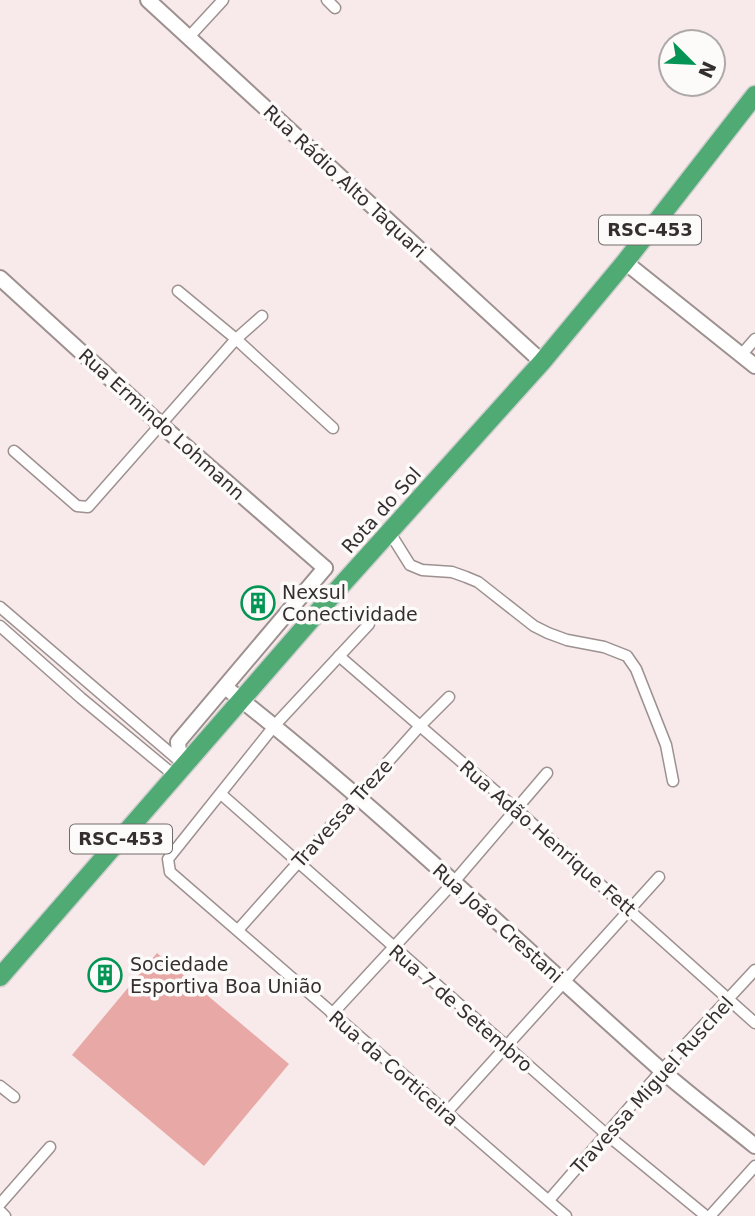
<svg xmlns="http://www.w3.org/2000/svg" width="755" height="1216" font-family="'DejaVu Sans',sans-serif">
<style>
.pitch{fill:#e8a9a6}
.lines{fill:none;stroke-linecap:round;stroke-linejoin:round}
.street-casing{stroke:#9d9190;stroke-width:13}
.secondary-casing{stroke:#9d9190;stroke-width:18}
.highway-casing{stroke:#cecdcd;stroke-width:21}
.street{stroke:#fff;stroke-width:10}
.secondary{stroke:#fff;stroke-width:14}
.highway{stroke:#4faa74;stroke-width:18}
.labels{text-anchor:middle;stroke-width:7;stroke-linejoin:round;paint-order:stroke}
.shield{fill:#fdfafa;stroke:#706c6b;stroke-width:2}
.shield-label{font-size:18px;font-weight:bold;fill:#342f2e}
.street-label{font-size:19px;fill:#342f2e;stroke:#fdfafa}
.poi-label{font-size:19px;fill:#342f2e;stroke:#fdfafa;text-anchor:start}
</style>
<rect width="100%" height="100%" fill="#f8eaea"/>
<!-- pitch -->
<path class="pitch" d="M157,953L289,1064L204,1166L72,1055Z"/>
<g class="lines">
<defs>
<g id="street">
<path d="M327,0L335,8"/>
<path d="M188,38L223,0"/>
<path d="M178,291L236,339L333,428"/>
<path d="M742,354L755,339"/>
<path d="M14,451L77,506L88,507L236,339L262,316"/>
<path d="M390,533L410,565L422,570L452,572L466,577L478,582L534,626L548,633L567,640L604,647L627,656L636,669L666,745L673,781"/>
<path d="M0,607L183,764"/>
<path d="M369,624L275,725L168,859L170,872L566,1216"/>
<path d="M0,626L81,698L175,776"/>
<path d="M339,656L516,809L755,1023"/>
<path d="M221,794L606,1134L706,1216"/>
<path d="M238,930L419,727L449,697"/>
<path d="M332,1014L453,883L547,773"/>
<path d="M0,1086L14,1097"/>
<path d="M446,1113L659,877"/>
<path d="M549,1200L662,1070L755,970"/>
<path d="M0,1204L50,1147"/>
<path d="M0,1211L5,1216"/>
<path d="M710,1216L755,1166"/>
</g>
<g id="secondary">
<path d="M148,0L542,362"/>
<path d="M625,262L755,366"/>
<path d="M0,278L160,424L325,568"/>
<path d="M225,687C377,806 516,941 660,1069C691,1096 723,1120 755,1146"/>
<path d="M190,760L179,752L178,742L325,568"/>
</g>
<path id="highway" d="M0,977L329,599L542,362L625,262L755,95"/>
</defs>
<!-- street casing -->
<use href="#street" class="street-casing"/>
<!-- secondary casing -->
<use href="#secondary" class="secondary-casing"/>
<!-- highway casing -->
<use href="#highway" class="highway-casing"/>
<!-- street -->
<use href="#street" class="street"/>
<!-- secondary -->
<use href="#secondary" class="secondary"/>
<!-- highway -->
<use href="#highway" class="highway"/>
</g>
<!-- icons -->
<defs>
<symbol id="building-ring" viewBox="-11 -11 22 22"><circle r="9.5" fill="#fdfafa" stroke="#049555" stroke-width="1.5"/><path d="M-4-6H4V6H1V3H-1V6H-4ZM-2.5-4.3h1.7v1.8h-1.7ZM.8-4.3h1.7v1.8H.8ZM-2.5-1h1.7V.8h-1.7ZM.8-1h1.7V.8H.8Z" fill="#049555"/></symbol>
</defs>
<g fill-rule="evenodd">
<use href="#building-ring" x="239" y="584" width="38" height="38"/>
<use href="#building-ring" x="86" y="956" width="38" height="38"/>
</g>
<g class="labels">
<!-- shield labels -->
<g class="shield">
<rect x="599" y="215.5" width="102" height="29" rx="5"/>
<rect x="70" y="824.5" width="102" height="29" rx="5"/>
</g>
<g class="shield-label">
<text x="650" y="236">RSC-453</text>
<text x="121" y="845">RSC-453</text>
</g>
<!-- street labels -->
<g class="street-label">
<text transform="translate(345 181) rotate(43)" y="7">Rua Rádio Alto Taquari</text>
<text transform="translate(162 424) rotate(42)" y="7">Rua Ermindo Lohmann</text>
<text transform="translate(381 510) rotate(-48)" y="7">Rota do Sol</text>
<text transform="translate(342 813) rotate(-48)" y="7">Travessa Treze</text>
<text transform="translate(548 838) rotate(41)" y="7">Rua Adão Henrique Fett</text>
<text transform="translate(498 923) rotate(42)" y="7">Rua João Crestani</text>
<text transform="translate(461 1008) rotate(41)" y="7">Rua 7 de Setembro</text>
<text transform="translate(394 1068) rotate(41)" y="7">Rua da Corticeira</text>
<text transform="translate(652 1085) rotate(-48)" y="7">Travessa Miguel Ruschel</text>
</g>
<!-- poi labels -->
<g class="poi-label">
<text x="282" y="599">Nexsul<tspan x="282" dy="22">Conectividade</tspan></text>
<text x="130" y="971">Sociedade<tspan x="130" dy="22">Esportiva Boa União</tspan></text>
</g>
</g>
<!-- north arrow -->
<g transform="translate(692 63) rotate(114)"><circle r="33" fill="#fdfafa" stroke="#ada9a8" stroke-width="2"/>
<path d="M0-5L12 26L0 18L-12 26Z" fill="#049555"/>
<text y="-10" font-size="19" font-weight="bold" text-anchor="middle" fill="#342f2e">N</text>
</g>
</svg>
